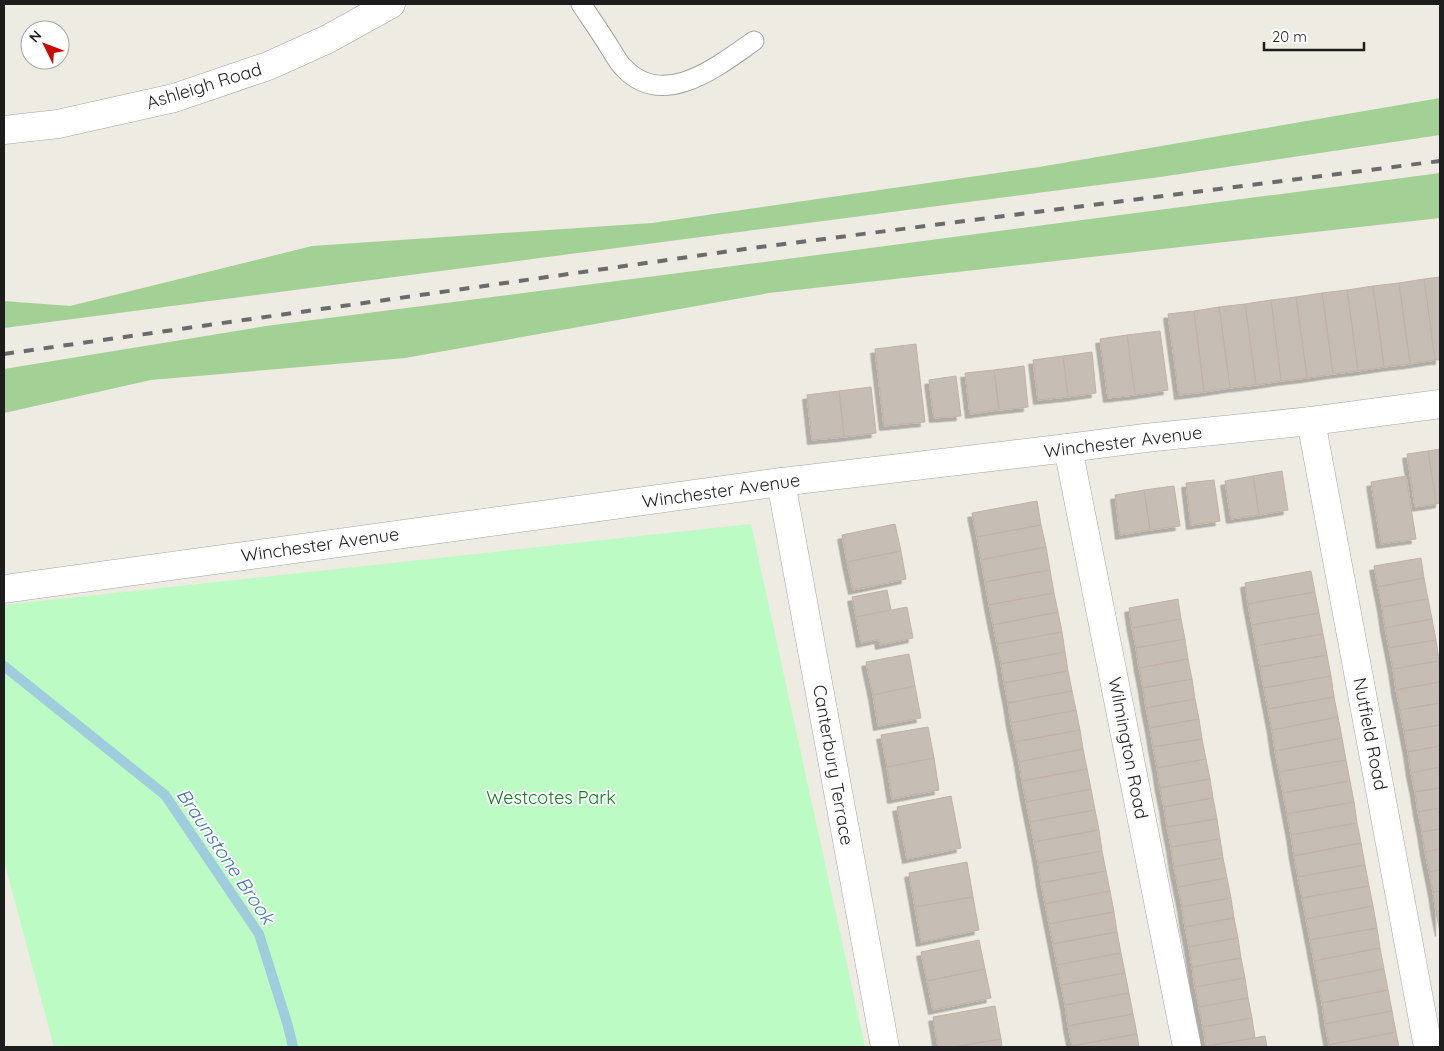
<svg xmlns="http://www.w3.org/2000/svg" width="1444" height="1051" font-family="Quicksand,sans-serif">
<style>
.forest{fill:#a3d095}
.park{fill:#bcfbc4}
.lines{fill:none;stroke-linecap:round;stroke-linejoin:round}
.stream{stroke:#a0cdde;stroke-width:10}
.building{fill:#c6bdb5;stroke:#c1b2a4;filter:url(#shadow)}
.service-casing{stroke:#a4a4a4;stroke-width:21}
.minor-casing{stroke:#a4a4a4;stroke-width:29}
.service{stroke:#fff;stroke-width:19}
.minor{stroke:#fff;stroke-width:28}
.rail{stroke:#6b6b6b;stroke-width:4;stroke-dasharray:10 10;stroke-linecap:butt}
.labels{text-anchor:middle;stroke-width:4;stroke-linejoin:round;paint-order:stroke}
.street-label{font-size:18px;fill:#1d1d1d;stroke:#fff}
.park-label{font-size:18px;fill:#077e17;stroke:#fff}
.water-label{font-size:19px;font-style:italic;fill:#4675b0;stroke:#fff}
</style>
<defs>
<filter id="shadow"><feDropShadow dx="-4.5" dy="4.5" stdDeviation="0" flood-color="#0004"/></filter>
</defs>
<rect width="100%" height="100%" fill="#eeebe2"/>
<!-- forest -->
<g class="forest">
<path d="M1440,98V135L1160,177L4,328V301L70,306L312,246L652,223L1039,167Z"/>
<path d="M1440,173V218L769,293L405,358L151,380L4,413V369L266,326L764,262Z"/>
</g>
<!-- park -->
<path class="park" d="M751,524L865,1047H54L4,861V605Z"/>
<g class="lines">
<!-- stream -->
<path class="stream" d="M4,666L165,795L259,934L288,1026L293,1047"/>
</g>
<!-- building -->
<g class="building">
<path d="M1440,277V360H1435L1424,279Z"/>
<path d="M1424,279L1435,360L1410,364L1399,283Z"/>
<path d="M1399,283L1410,364L1384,367L1373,286Z"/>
<path d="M1373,286L1384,367L1358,371L1347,290Z"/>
<path d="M1347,290L1358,371L1333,374L1322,293Z"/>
<path d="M1322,293L1333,374L1307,378L1296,297Z"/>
<path d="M1296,297L1307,378L1281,381L1271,300Z"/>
<path d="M1271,300L1281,381L1256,385L1245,304Z"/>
<path d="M1245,304L1256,385L1230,388L1219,307Z"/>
<path d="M1219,307L1230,388L1204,392L1194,311Z"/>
<path d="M1194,311L1204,392L1179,395L1168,314Z"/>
<path d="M1160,331L1168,390L1135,395L1127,335Z"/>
<path d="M1127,335L1135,395L1108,398L1100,339Z"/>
<path d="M916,344L925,422L884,426L875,349Z"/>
<path d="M1092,352L1096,393L1068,397L1063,356Z"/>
<path d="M1063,356L1068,397L1038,400L1033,360Z"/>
<path d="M1024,366L1028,407L999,410L994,370Z"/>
<path d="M994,370L999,410L970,414L965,373Z"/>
<path d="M956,376L961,416L934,418L929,380Z"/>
<path d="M871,387L876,433L844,437L839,391Z"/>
<path d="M839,391L844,437L812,440L807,395Z"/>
<path d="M1440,449V503L1436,504L1428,451Z"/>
<path d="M1428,451L1436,504L1415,507L1407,454Z"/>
<path d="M1282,471L1288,510L1259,515L1253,476Z"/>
<path d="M1253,476L1259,515L1231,519L1225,481Z"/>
<path d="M1406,476L1416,539L1381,544L1371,482Z"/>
<path d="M1214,480L1220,521L1191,525L1186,483Z"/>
<path d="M1174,486L1180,526L1150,530L1144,490Z"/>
<path d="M1144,490L1150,530L1120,535L1115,495Z"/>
<path d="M1037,501L1041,525L977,537L972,513Z"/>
<path d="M895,524L901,551L847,562L842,535Z"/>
<path d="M1041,525L1046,547L981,560L977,537Z"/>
<path d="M1046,547L1050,570L985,582L981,560Z"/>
<path d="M901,551L906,579L853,590L847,562Z"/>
<path d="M1421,558L1424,578L1378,587L1374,566Z"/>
<path d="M1050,570L1054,593L989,605L985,582Z"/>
<path d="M1311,571L1315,592L1248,604L1245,583Z"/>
<path d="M1424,578L1428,599L1382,607L1378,587Z"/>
<path d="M887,590L891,610L856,617L852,597Z"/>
<path d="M1315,592L1319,613L1252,625L1248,604Z"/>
<path d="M1054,593L1058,612L993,625L989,605Z"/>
<path d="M1178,599L1181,619L1132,628L1129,608Z"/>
<path d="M1428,599L1432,619L1385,628L1382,607Z"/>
<path d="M907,607L913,638L880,645L879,639L861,643L856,617Z"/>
<path d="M1058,612L1062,632L997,644L993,625Z"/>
<path d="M1319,613L1323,634L1256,646L1252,625Z"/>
<path d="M1181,619L1185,639L1136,648L1132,628Z"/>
<path d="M1432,619L1436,640L1389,648L1385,628Z"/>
<path d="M1062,632L1065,652L1001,664L997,644Z"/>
<path d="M1323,634L1327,655L1260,667L1256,646Z"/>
<path d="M1185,639L1188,659L1139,668L1136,648Z"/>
<path d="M1436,640L1439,661L1393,669L1389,648Z"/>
<path d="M1065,652L1068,671L1004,683L1001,664Z"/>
<path d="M909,654L915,686L873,695L866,662Z"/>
<path d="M1327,655L1331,676L1264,688L1260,667Z"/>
<path d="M1188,659L1192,679L1143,688L1139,668Z"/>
<path d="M1439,661L1440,682L1396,690L1393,669Z"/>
<path d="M1068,671L1072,691L1008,703L1004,683Z"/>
<path d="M1331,676L1334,697L1268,709L1264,688Z"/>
<path d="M1192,679L1195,699L1146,708L1143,688Z"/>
<path d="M1440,682V703L1400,710L1396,690Z"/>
<path d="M915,686L921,718L878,726L873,695Z"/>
<path d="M1072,691L1076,710L1011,723L1008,703Z"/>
<path d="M1334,697L1338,717L1272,730L1268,709Z"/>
<path d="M1195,699L1199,719L1150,728L1146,708Z"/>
<path d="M1440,703V725L1404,731L1400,710Z"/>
<path d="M1076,710L1080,730L1015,742L1011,723Z"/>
<path d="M1338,717L1342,738L1275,751L1272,730Z"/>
<path d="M1199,719L1202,739L1153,747L1150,728Z"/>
<path d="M1440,725V746L1408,752L1404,731Z"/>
<path d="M928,727L934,758L887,767L881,735Z"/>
<path d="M1080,730L1083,749L1019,762L1015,742Z"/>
<path d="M1342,738L1346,760L1279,772L1275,751Z"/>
<path d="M1202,739L1206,759L1157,768L1153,747Z"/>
<path d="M1440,746V767L1411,773L1408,752Z"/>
<path d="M1083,749L1087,769L1022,781L1019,762Z"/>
<path d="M934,758L939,790L892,799L887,767Z"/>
<path d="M1206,759L1210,779L1160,788L1157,768Z"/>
<path d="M1346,760L1350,781L1283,793L1279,772Z"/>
<path d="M1440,767V788L1415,792L1411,773Z"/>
<path d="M1087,769L1091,789L1026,802L1022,781Z"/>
<path d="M1210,779L1213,798L1164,807L1160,788Z"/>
<path d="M1350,781L1354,802L1287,814L1283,793Z"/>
<path d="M1440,788V808L1418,812L1415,792Z"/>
<path d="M1091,789L1095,810L1030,822L1026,802Z"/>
<path d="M951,796L961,848L907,859L897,807Z"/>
<path d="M1213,798L1217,819L1167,827L1164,807Z"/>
<path d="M1354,802L1357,823L1291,835L1287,814Z"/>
<path d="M1440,808V829L1422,832L1418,812Z"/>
<path d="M1095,810L1099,830L1034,842L1030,822Z"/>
<path d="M1217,819L1220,839L1171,847L1167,827Z"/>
<path d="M1357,823L1361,843L1294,856L1291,835Z"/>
<path d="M1440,829V849L1425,852L1422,832Z"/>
<path d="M1099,830L1102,851L1038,863L1034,842Z"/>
<path d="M1220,839L1223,858L1174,867L1171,847Z"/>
<path d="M1361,843L1365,865L1298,877L1294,856Z"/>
<path d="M1440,849V870L1429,872L1425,852Z"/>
<path d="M1102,851L1106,871L1041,883L1038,863Z"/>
<path d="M1223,858L1227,878L1178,887L1174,867Z"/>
<path d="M967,862L973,897L915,907L909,873Z"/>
<path d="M1365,865L1369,886L1302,898L1298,877Z"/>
<path d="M1440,870V891L1433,892L1429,872Z"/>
<path d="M1106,871L1110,891L1045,904L1041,883Z"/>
<path d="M1227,878L1231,898L1182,907L1178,887Z"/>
<path d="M1369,886L1373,906L1306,919L1302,898Z"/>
<path d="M1110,891L1114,912L1049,924L1045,904Z"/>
<path d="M1440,891V911L1436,912L1433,892Z"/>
<path d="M973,897L979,930L921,942L915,907Z"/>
<path d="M1231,898L1234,918L1185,927L1182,907Z"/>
<path d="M1373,906L1377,928L1310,940L1306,919Z"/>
<path d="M1440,911V932L1436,912Z"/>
<path d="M1114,912L1117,932L1053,944L1049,924Z"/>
<path d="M1234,918L1238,938L1189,947L1185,927Z"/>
<path d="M1377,928L1380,948L1314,961L1310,940Z"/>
<path d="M1117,932L1121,953L1057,965L1053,944Z"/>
<path d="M1238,938L1241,958L1192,967L1189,947Z"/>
<path d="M979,940L985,969L927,981L921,952Z"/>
<path d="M1380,948L1384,969L1318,982L1314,961Z"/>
<path d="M1121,953L1125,973L1061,985L1057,965Z"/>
<path d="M1241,958L1245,978L1195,987L1192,967Z"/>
<path d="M985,969L991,998L933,1010L927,981Z"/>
<path d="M1384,969L1388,990L1322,1003L1318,982Z"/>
<path d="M1125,973L1129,993L1065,1005L1061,985Z"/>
<path d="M1245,978L1248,998L1199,1007L1195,987Z"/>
<path d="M1388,990L1392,1011L1325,1024L1322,1003Z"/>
<path d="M1129,993L1133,1014L1068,1026L1065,1005Z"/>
<path d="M1248,998L1252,1018L1203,1027L1199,1007Z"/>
<path d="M995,1006L1001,1039L954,1047H938L933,1017Z"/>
<path d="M1392,1011L1396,1032L1329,1045L1325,1024Z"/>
<path d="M1133,1014L1137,1034L1072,1046L1068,1026Z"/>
<path d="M1252,1018L1255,1038L1206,1046L1203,1027Z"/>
<path d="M1396,1032L1399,1047H1330L1329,1045Z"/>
<path d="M1137,1034L1139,1047H1072V1046Z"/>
<path d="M1265,1036L1267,1047H1214V1045Z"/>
<path d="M1001,1039L1002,1047H954Z"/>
</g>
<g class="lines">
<defs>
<path id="service" d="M581,4C591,19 601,33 610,48C614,54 618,62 623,67C663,111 718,66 754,41"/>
<g id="minor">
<path d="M4,130L58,124L174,98L268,66L328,39L391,4"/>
<path d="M1311,421L1428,1047"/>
<path d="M1068,448L1187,1047"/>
<path d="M781,482L885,1047"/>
<path d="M4,589L781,482L1068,448L1145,438L1311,421L1440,404"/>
</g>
</defs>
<!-- service casing -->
<use href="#service" class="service-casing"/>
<!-- minor casing -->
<use href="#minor" class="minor-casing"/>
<!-- service -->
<use href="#service" class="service"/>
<!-- minor -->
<use href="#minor" class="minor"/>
<!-- rail -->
<path class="rail" d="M4,354L752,248L1440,161"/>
</g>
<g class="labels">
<!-- street labels -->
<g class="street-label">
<text transform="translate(204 86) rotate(-17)" y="6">Ashleigh Road</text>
<text transform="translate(1123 442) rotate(-7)" y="6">Winchester Avenue</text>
<text transform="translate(721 491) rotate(-8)" y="6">Winchester Avenue</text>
<text transform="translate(320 545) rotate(-8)" y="6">Winchester Avenue</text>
<text transform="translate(1370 734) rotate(79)" y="6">Nutfield Road</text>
<text transform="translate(1128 748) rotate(79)" y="6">Wilmington Road</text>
<text transform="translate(833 765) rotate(80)" y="6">Canterbury Terrace</text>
</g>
<!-- park labels -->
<g class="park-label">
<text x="551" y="804">Westcotes Park</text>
</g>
<!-- water labels -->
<g class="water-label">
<text transform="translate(226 856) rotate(56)" y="7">Braunstone Brook</text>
</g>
</g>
<!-- border -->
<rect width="1444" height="1051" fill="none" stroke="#1d1d1d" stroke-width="10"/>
<!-- north arrow -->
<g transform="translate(45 45) rotate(312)"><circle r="24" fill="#ffffff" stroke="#a5a5a5"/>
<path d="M0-4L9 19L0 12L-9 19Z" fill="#c90a00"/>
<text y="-8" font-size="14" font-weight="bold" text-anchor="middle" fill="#1d1d1d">N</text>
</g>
<!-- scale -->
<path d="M1264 42v8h100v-8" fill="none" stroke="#1d1d1d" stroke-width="2.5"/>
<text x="1272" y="42" font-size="15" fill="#1d1d1d" stroke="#ffffff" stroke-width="4" paint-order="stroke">20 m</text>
</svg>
